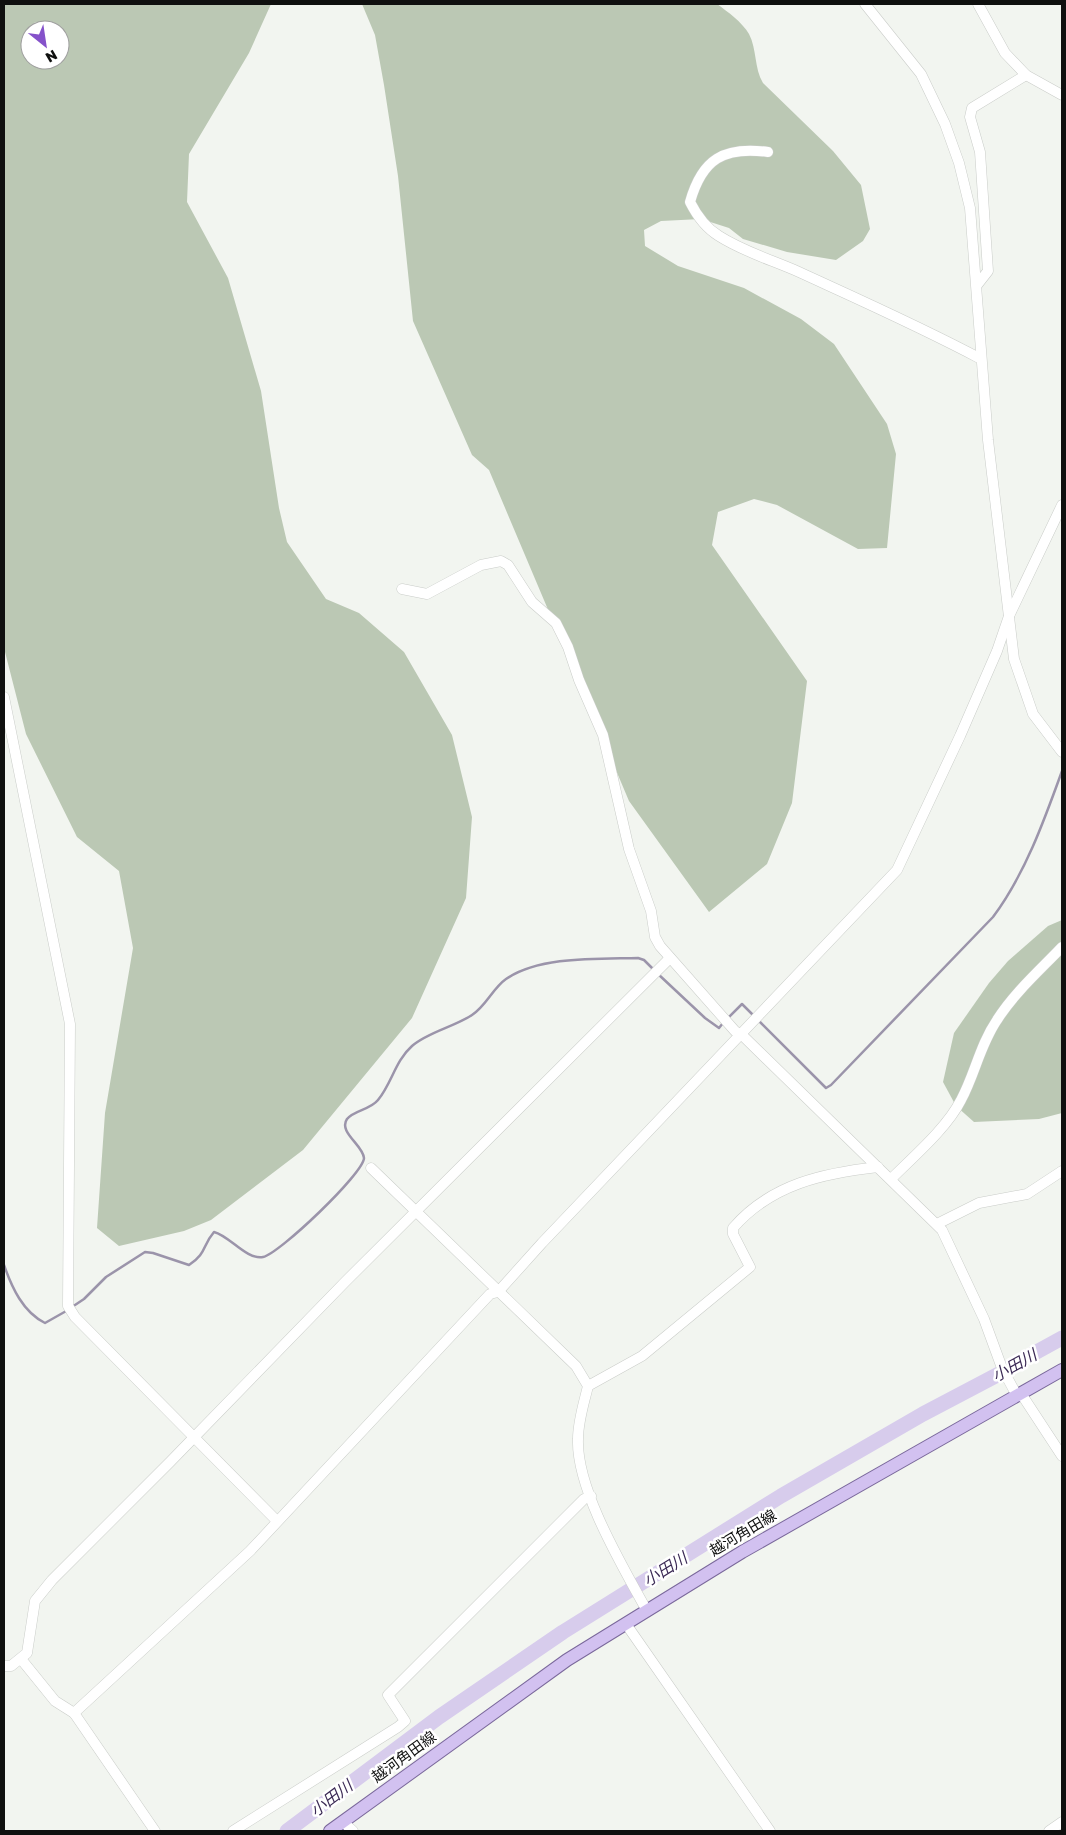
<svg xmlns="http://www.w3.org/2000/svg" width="1066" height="1835" font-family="'Golos Text','Noto Sans JP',sans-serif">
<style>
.green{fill:#bbc8b4;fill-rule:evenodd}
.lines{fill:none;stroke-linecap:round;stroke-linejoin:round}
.stream{stroke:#9b94aa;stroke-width:2.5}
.river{stroke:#d7ccec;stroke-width:15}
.minor-casing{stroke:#cacdc9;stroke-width:11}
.major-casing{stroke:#7a689b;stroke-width:14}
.minor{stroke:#fff;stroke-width:10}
.major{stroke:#d2c1f0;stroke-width:12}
.labels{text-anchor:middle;stroke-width:5;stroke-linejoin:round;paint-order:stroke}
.street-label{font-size:15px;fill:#0f100f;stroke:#fff}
.water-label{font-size:16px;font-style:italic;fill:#3b2a55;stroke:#fff}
</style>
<rect width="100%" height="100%" fill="#f2f5f0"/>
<!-- green -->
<g class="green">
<path d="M4,4H271L249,53L189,154L187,202L228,278L261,391L279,508L287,542L326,599L359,613L404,652L452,735L472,817L466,898L412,1018L303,1150L211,1220L184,1231L119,1246L97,1228L105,1113L133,948L119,871L77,837L26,734L4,648ZM30,30H60V60H30Z"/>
<path d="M362,4H717C728,12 742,22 749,34C757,49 754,68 763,83L833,151L861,185L870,229L863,241L836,260L787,252L743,239L729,228L701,219L661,221L644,230L645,246L678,266L744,288L801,319L834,344L887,424L896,454L887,548L858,549L777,505L754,499L718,512L712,545L807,681L792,803L767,864L709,912L629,801L489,470L472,455L413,321L398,176L384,85L375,35Z"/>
<path d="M1062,920V1113L1039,1119L974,1122L956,1106L943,1082L954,1033L989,983L1008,961L1048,926Z"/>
</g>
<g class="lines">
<!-- stream -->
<g class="stream">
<path d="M658,974L705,1018L719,1028L723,1023"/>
<path d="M727,1019L742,1004L755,1017"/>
<path d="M759,1021L826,1088L831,1085L993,917C1025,874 1044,821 1062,771"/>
<path d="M4,1265C12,1288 23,1312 45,1323L68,1310"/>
<path d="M72,1307L84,1299L106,1277L145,1252L153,1253L189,1265C207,1253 202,1246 214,1232C230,1236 246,1260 263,1257C279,1254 364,1173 364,1158C363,1145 338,1132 347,1119C354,1110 370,1110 378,1100C392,1083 395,1061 412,1046C428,1032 454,1027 472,1015C486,1006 493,988 506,979C540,956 597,959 638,958L644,960L654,970"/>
</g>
<!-- river -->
<path class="river" d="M287,1831L439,1717L563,1632L781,1496L923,1414L999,1374L1011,1366L1062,1338"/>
<defs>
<g id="minor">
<path d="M865,4L921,74L945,124L959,163L970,208L988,440L1014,659L1033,714L1062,752"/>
<path d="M978,4L1005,53L1026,75L1062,95"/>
<path d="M768,152C724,146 702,159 690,202C697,216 706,228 719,236C744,252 772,260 799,272C860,300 921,327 981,359"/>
<path d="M977,285L988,271L980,152L970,117L972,108L1026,75"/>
<path d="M402,589L427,594L481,565L501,561L508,565L532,602L556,623L568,647L579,680L603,735L629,849L651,911L655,937L660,946L735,1031L742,1035L942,1230L984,1319L1002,1368L1015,1392L1024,1398L1062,1456"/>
<path d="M4,697L70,1024L68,1306L75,1317L277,1521"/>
<path d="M371,1168L576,1366L588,1386C584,1403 578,1421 578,1439C576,1489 623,1567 647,1611"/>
<path d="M891,1179C913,1157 947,1128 961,1100C975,1074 980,1045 997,1020C1014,993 1040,970 1062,947"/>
<path d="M937,1224L979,1203L1027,1194L1062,1171"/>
<path d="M588,1386L642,1356L750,1267L733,1234V1228C771,1184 824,1173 878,1167"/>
<path d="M626,1624L770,1831"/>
<path d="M21,1659L55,1701L74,1713L155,1831"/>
<path d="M4,1666H11L27,1653L35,1601L52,1580L170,1462L345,1282L670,958"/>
<path d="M74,1713L250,1551L490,1294L498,1292L542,1243L897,870L960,736L997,651L1009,616L1062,505"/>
<path d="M343,1822L353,1831"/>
<path d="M233,1831L398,1727L405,1721L388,1695L584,1499L591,1496"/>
<path d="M1049,1831L1062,1822"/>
</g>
<path id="major" d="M330,1831L567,1660L742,1552L1062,1370"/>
</defs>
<!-- minor casing -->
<use href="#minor" class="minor-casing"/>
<!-- major casing -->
<use href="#major" class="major-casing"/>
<!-- minor -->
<use href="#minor" class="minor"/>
<!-- major -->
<use href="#major" class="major"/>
</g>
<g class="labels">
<!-- street labels -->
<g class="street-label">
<text transform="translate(743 1533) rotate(-31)" y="5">越河角田線</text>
<text transform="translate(404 1757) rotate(-36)" y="5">越河角田線</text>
</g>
<!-- water labels -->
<g class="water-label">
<text transform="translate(1014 1365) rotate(-29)" y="6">小田川</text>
<text transform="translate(665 1569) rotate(-32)" y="6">小田川</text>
<text transform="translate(331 1798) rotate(-37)" y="6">小田川</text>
</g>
</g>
<!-- border -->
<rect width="1066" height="1835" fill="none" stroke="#0f100f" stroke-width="10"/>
<!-- north arrow -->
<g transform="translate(45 45) rotate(150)"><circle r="24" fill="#ffffff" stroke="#9f9f9f"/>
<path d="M0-4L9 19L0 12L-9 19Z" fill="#8552ca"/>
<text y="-8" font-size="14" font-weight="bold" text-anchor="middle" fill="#0f100f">N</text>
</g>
</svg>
